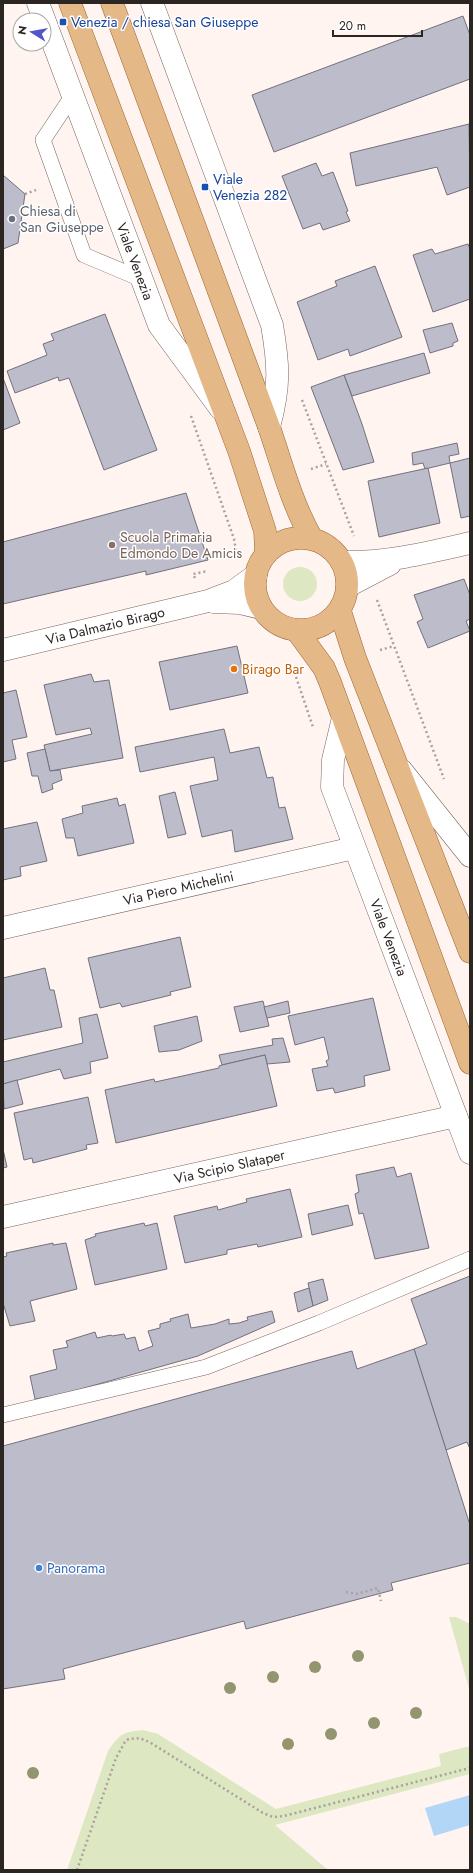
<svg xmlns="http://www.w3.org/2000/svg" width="473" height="1873" font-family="Jost,sans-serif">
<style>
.green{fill:#dde7c2}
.water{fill:#b2d6f6}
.building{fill:#bdbcca;stroke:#72717e}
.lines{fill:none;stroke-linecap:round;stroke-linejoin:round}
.service-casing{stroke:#766761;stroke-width:16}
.minor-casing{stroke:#766761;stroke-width:23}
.tertiary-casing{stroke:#766761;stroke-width:23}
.primary-casing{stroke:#996631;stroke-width:23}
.path{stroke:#aaa19e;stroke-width:2.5;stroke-dasharray:2 3;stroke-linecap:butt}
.service{stroke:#fff;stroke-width:15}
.minor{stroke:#fff;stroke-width:22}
.tertiary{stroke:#fff;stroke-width:22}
.primary{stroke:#e5b888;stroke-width:22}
.tree{fill:#939470}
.transit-dot{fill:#1a4fb4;stroke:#fff;stroke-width:1.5}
.worship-dot{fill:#6b7280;stroke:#fff;stroke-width:1.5}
.education-dot{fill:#8d6e63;stroke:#fff;stroke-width:1.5}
.food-dot{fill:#e8710a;stroke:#fff;stroke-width:1.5}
.shop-dot{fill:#3f7fe0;stroke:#fff;stroke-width:1.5}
.labels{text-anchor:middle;stroke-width:3;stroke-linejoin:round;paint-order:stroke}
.transit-label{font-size:14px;fill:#164399;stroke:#fff;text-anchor:start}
.worship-label{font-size:14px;fill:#5b616d;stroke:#fff;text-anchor:start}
.street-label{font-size:14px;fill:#2c2623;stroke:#fff}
.education-label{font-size:14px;fill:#785e54;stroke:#fff;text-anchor:start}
.food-label{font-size:14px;fill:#c56008;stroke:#fff;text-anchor:start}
.shop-label{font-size:14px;fill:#366cbe;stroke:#fff;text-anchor:start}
</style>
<rect width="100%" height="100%" fill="#fff4f0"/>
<!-- green -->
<g class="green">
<circle cx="300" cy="584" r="17"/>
<path d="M449,1617H456L470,1624V1692Z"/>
<path d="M143,1730L158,1734L276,1809L441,1766L439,1754L470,1746V1774L275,1825L328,1870H67L108,1751C120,1734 122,1732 143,1730Z"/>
</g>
<!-- water -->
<path class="water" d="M470,1795V1825L434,1836L425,1808Z"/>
<!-- building -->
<g class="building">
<path d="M463,16L470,35V79L274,152L252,95Z"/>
<path d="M469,124L470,187L447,195L437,167L356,186L350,153Z"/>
<path d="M316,163L322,176L333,172L348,211L346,212L350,221L323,230L320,223L303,229L282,176Z"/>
<path d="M3,175L25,194L18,243L3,249Z"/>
<path d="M468,244L470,249V299L433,312L413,255L432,249L435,254Z"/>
<path d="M375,266L402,337L350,356L348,349L318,360L297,302L337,286L335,281Z"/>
<path d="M105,314L157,450L104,470L69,378L59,381L58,377L15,393L7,371L47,355L43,344L54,340L51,334Z"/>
<path d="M452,323L458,341L453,343V346L430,353L423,330Z"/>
<path d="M424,353L430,373L352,396L344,375Z"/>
<path d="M344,375L362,424L374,462L343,470L311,387Z"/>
<path d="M3,378L20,423L3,430Z"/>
<path d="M457,443L459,454L449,456L450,463L425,469L423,463L413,465L412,453Z"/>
<path d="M470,458V516L461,518L450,463Z"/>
<path d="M428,468L440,523L379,537L368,481Z"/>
<path d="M186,493L208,560L146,575V571L3,604V542Z"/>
<path d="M464,579L470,595V619L466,621L470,631L428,648L417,622L423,619L414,595Z"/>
<path d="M237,646L248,693L170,710L159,662Z"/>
<path d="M91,674L94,682L109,680L123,758L50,771L44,745L92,734L90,728L56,735L44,685Z"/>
<path d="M16,690L27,737L12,740L16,759L3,762V693Z"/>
<path d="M224,729L230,753L259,747L267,778L273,777L279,808L285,807L293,839L235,852L232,830L202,837L190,786L218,780L214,757L140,772L135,747Z"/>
<path d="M45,749L50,771L60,770L62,780L52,784L53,789L42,793L38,776H32L27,753Z"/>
<path d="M175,792L186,834L168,838L159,796Z"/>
<path d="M117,798L119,806L125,804L134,843L78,856L74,838H66L62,819L83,813L82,806Z"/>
<path d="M37,822L47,861L20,867L21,876L3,880V829Z"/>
<path d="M180,937L191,987L170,992L171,995L122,1007L120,1003L100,1008L88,958Z"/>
<path d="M45,968L50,990H54L62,1027L3,1040V978Z"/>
<path d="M373,998L390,1070L364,1076L365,1086L335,1093L333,1088L317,1091L312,1069L328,1066L326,1061L329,1059L324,1037L295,1045L288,1016Z"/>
<path d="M263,1001L269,1026L240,1032L234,1007Z"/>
<path d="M288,1001L290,1013L267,1018L264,1007Z"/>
<path d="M97,1014L108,1058L90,1062L91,1073L64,1079L60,1069L3,1084V1062L83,1043L79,1018Z"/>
<path d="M197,1016L202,1041L179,1050L159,1052L154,1026Z"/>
<path d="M283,1038L290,1062L267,1064L265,1055L222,1065L219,1055L273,1045L272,1039Z"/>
<path d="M265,1055L277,1106L116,1143L105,1090L154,1079L155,1082L219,1068V1066L222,1065Z"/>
<path d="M17,1080L23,1104L4,1109L3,1084Z"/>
<path d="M88,1097L98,1143L86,1145L87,1149L33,1163L32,1158L24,1160L14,1113Z"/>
<path d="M3,1149L7,1167L3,1168Z"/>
<path d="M394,1167L397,1177L411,1173L429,1248L375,1259L363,1213L359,1214L355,1194L359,1192L356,1175Z"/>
<path d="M290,1189L302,1237L258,1247L257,1244L227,1250V1254L185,1263L174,1216L217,1206L218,1210L247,1202L246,1199Z"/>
<path d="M348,1205L353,1225L312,1235L308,1214Z"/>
<path d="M144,1223L145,1226L157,1223L167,1269L95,1285L85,1240L96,1236L95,1234Z"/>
<path d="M53,1243V1245L66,1243L77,1289L30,1301L35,1321L10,1326L3,1303V1257L7,1256L6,1253Z"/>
<path d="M470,1276V1449L467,1442L446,1450L414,1349L427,1344L411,1299Z"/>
<path d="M323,1279L328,1300L313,1306L308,1283Z"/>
<path d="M309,1288L313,1306L298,1312L294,1293Z"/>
<path d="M272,1311L275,1322L198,1356L63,1394L35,1399L30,1376L57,1369L53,1350L68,1347L66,1341L95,1332L97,1338L111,1335L112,1336L124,1334L126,1339L135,1337L139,1351L153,1346L148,1331L160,1328V1324L171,1321L170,1319L188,1314L191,1328L215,1324L229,1319V1324L239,1323L248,1320L247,1317Z"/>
<path d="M414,1349L470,1525V1563L391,1583L393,1590L246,1629L244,1621L63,1669L65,1679L3,1689V1446L352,1351L357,1369Z"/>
</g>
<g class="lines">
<defs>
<g id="service">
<path d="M73,95L43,140L84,255L141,279"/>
<path d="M3,1415L206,1367L319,1323L470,1259"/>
</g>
<g id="minor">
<path id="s1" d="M38,3L159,325L220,408"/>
<path d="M152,3L272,325C279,366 280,386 269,427"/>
<path id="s2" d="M343,718L333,760L332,787L470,1153"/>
<path d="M402,771L470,856"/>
<path id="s3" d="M3,928L354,848"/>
<path id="s4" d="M3,1217L456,1116"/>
</g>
<g id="tertiary">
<path d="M342,562C386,563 427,553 470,543"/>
<path d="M348,586L390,564"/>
<path d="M213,602L240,603L261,608"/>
<path id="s5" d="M3,650L208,601L234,591L256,575"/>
</g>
<g id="primary">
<path d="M70,3L239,451L265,531L266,554"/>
<path d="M112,3L269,427C282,465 292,504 312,539"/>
<circle cx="301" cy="584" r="46"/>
<path d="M340,611L355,658L470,952"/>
<path d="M297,631L324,668L330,682L470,1063"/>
</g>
</defs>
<!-- service casing -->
<use href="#service" class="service-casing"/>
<!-- minor casing -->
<use href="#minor" class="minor-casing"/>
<!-- tertiary casing -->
<use href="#tertiary" class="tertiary-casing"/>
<!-- primary casing -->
<use href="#primary" class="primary-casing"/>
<!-- path -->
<g class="path">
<path d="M25,194L36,190"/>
<path d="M302,400L354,536"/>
<path d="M191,416L234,539L236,550L234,557"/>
<path d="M311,469L326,464"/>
<path d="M195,578L193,574L208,571"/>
<path d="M377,600L444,779"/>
<path d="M380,650L394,646"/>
<path d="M296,677L313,727"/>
<path d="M346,1592L356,1594L378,1588L381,1601"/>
<path d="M77,1870L116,1758L126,1740C136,1737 142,1738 151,1743L263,1813L273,1817L284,1816L470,1768"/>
</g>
<!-- service -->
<use href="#service" class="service"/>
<!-- minor -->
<use href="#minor" class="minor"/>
<!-- tertiary -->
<use href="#tertiary" class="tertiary"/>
<!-- primary -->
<use href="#primary" class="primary"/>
</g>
<!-- trees -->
<g class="tree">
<circle cx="358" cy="1656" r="6"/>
<circle cx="315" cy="1667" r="6"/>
<circle cx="273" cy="1677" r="6"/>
<circle cx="230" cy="1688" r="6"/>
<circle cx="416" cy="1713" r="6"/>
<circle cx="374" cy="1723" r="6"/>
<circle cx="331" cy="1734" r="6"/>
<circle cx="288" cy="1744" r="6"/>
<circle cx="33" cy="1773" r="6"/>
</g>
<!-- markers -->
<g class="transit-dot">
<rect x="59" y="18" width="8" height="8" rx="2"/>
<rect x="201" y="183" width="8" height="8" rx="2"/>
</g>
<circle class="worship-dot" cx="12" cy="219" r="4"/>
<circle class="education-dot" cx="112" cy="545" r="4"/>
<circle class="food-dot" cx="234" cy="669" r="4"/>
<circle class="shop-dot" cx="39" cy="1568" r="4"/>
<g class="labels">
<!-- transit labels -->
<g class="transit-label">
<text x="71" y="27">Venezia / chiesa San Giuseppe</text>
<text x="213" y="184">Viale<tspan x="213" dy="16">Venezia 282</tspan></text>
</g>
<!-- worship labels -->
<g class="worship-label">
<text x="20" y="216">Chiesa di<tspan x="20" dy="16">San Giuseppe</tspan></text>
</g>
<!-- street labels -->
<g class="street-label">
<text dy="5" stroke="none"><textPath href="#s1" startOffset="276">Viale Venezia</textPath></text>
<text dy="5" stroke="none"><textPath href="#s5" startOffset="105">Via Dalmazio Birago</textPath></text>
<text dy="5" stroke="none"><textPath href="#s3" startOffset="180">Via Piero Michelini</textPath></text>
<text dy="5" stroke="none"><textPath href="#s2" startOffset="231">Viale Venezia</textPath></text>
<text dy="5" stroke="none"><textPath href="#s4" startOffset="232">Via Scipio Slataper</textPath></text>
</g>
<!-- education labels -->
<g class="education-label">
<text x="120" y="542">Scuola Primaria<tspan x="120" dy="16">Edmondo De Amicis</tspan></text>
</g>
<!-- food labels -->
<g class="food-label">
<text x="242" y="674">Birago Bar</text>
</g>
<!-- shop labels -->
<g class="shop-label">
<text x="47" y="1573">Panorama</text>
</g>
</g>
<!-- border -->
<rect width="473" height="1873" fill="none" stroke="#2c2623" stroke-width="8"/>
<!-- north arrow -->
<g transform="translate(32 32) rotate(281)"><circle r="19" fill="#ffffff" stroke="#aba8a7"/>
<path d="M0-3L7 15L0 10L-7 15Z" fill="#5454cb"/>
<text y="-6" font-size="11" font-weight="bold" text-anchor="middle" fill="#2c2623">N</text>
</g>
<!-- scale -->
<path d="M333 30v6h89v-6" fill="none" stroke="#2c2623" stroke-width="2"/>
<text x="339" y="30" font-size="12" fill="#2c2623" stroke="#ffffff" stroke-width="3" paint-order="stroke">20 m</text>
</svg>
